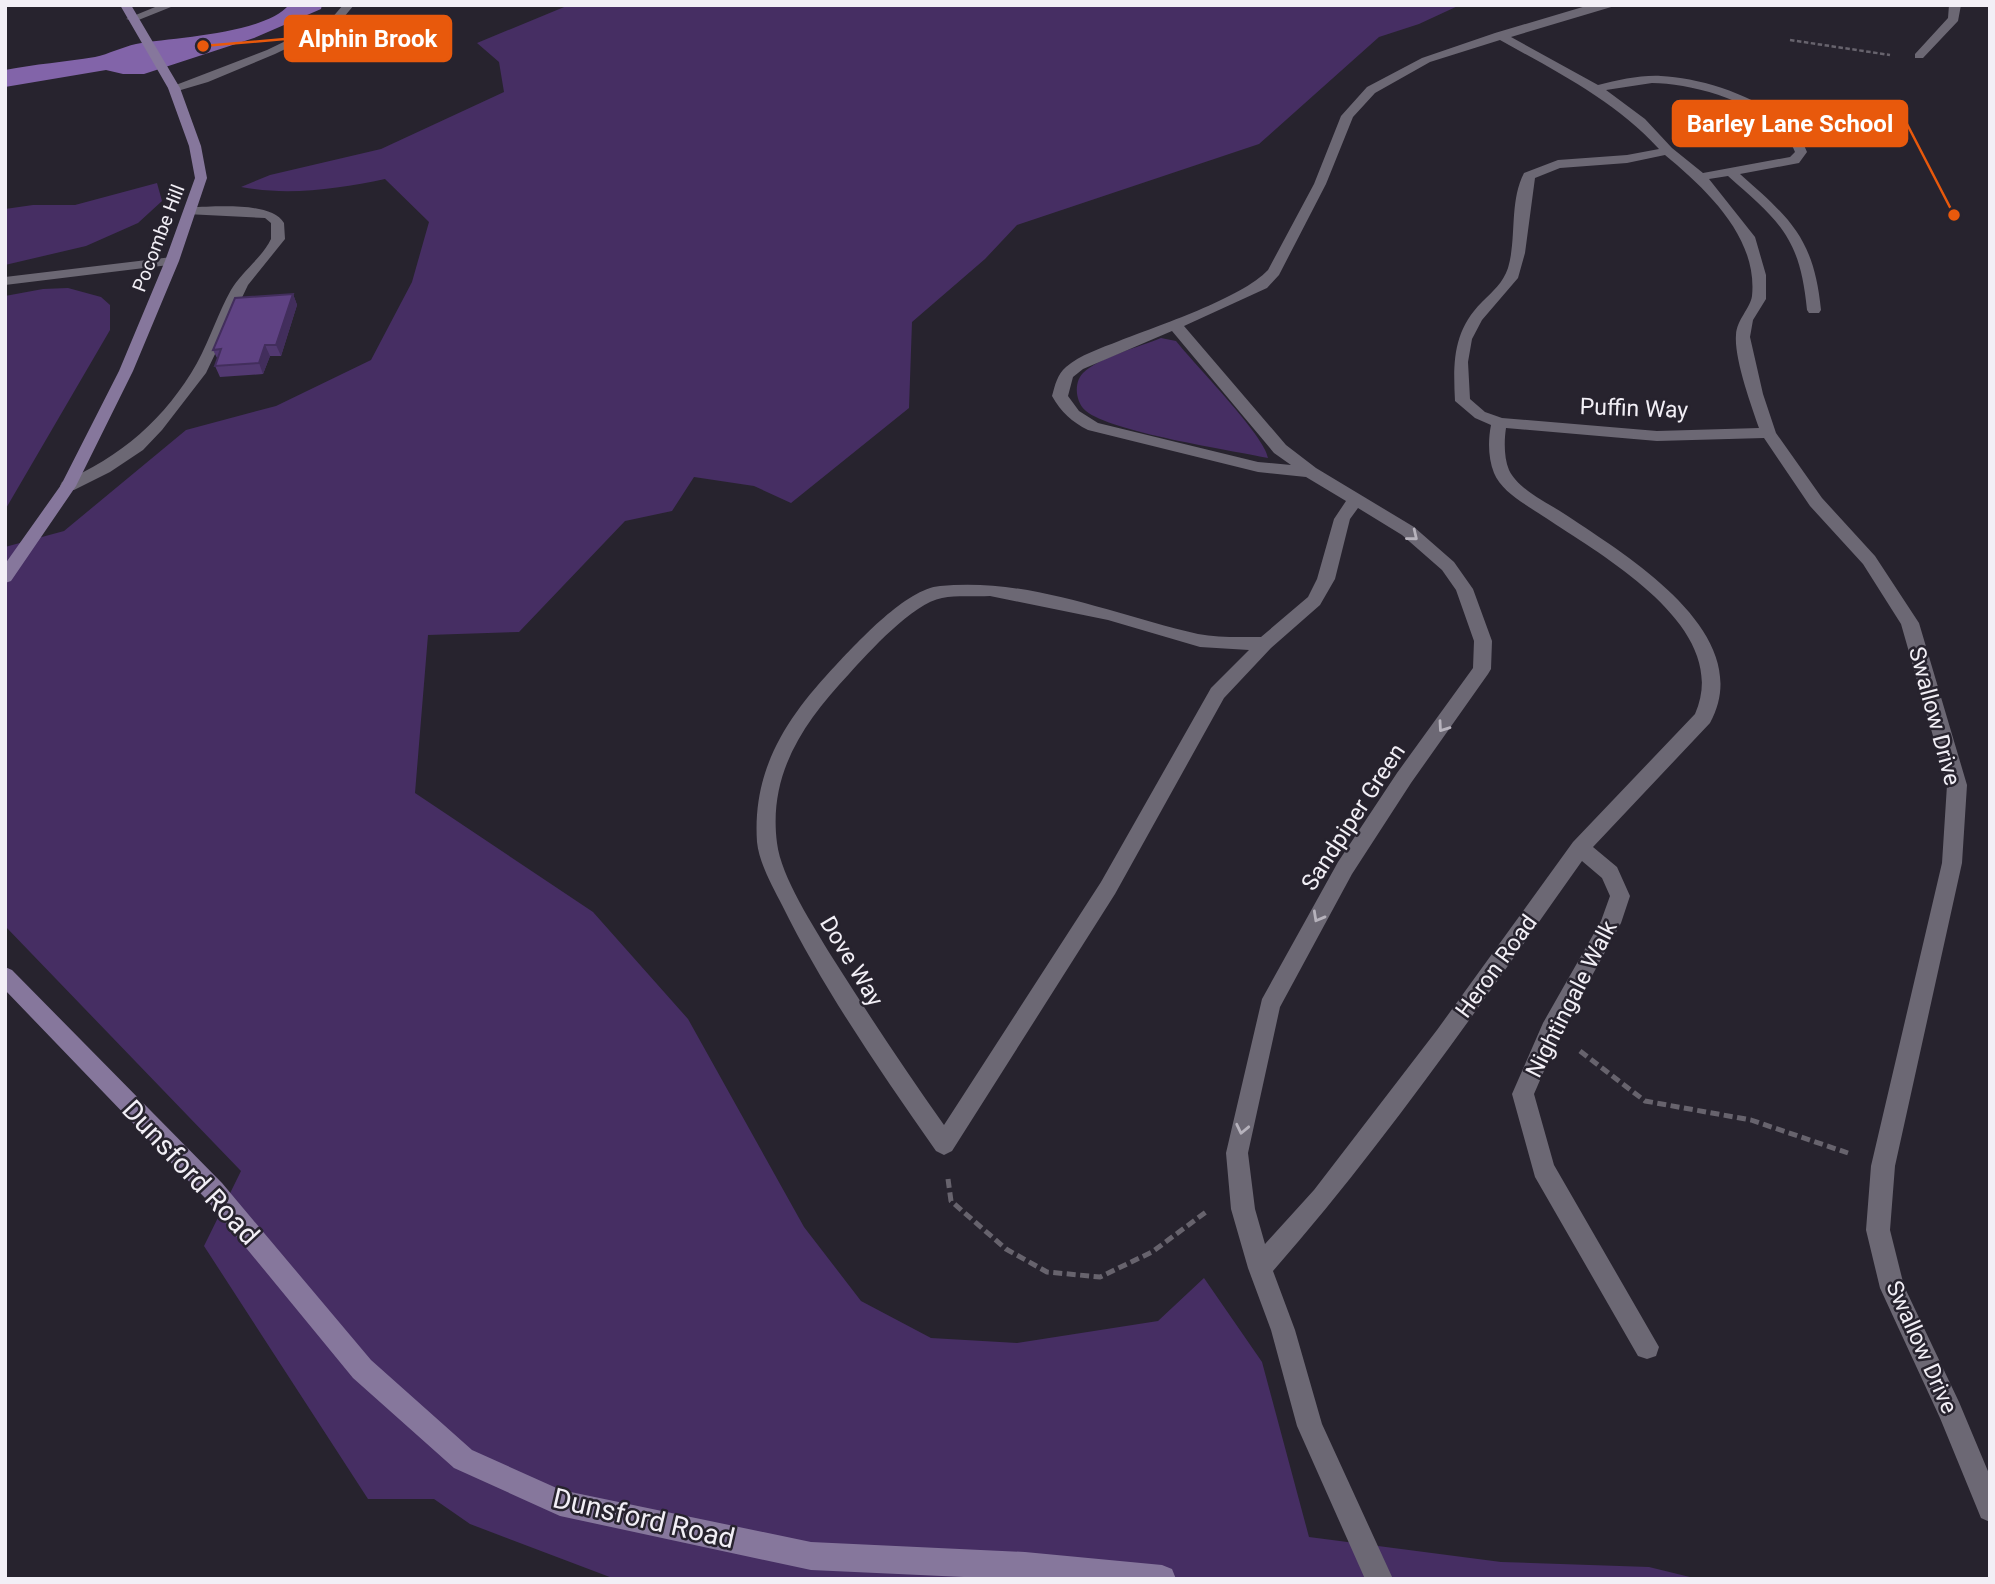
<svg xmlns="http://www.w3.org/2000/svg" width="1995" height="1584" font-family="Roboto,sans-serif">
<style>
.green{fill:#462e63}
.water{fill:#8264a9}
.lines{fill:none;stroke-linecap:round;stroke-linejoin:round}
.path-far1{stroke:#67636d;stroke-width:2.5;stroke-dasharray:4.5 2.5;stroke-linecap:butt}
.path{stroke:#67636d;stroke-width:5;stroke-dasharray:9 4.5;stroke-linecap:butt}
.service{fill:#6c6874;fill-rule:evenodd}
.minor{fill:#6c6874;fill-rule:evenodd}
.tertiary{fill:#6c6874;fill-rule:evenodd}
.secondary{fill:#86779c;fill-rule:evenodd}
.wall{fill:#523971}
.shaded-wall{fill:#422e5c}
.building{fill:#5f4283;stroke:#422e5c;stroke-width:2}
.oneway{stroke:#b6b2bc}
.labels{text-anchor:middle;stroke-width:5;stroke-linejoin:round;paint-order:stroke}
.far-street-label{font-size:19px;fill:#f2eff6;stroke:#27232e}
.street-label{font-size:23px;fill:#f2eff6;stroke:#27232e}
.near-street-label{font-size:28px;fill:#f2eff6;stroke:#27232e}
.leader{fill:none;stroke:#e8590c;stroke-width:2.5}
.callout-dot{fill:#e8590c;stroke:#27232e;stroke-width:2.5}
.callout{fill:#e8590c;stroke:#e8590c;stroke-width:2.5}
.callout-label{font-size:24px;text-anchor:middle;font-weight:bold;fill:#fff}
</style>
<rect width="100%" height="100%" fill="#27232e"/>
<!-- green -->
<g class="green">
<path d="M569,5H1460L1419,24L1379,37L1259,144L1017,225L985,259L912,322L909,408L791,503L754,486L694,477L672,511L625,521L519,632L428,635L415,793L593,912L688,1019L804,1227L861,1301L931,1338L1017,1343L1158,1321L1204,1278L1262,1362L1309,1537L1501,1562L1649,1567L1698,1579H615L470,1524L434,1499H368L204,1246L241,1171L5,926V547L64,531L186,430L276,406L371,360L412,282L429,222L385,179C339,189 287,196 241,187L270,175L381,149L504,92L499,62L477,43Z"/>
<path d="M157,183L162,201L138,223L86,246L5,265V209L33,205H75Z"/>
<path d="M68,288L101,297L110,305V330L5,510V296L43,289Z"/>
<path d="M1161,338L1176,341C1194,364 1266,437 1268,458C1230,450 1111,432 1086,411C1076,403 1073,383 1083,373C1100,357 1139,347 1161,338Z"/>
</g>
<!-- water -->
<path class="water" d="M289,5H322L321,9L254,38L144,74H123L106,70L5,87V70C35,64 65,62 95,57C109,54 122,47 136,44C174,37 262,35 289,5Z"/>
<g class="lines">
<!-- path-far1 -->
<path class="path-far1" d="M1790,40L1890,55"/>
<!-- path -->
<g class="path">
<path d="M1580,1051L1645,1101L1751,1120L1848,1153"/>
<path d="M948,1179L951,1201L1006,1249L1047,1272L1100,1277L1152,1252L1206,1212"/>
</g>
<!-- service -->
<g class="service">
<path d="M343,5H354L339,23L275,54L208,82L174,92L168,88L267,50L331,19Z"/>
<path d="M191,207C215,207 271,201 284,223L285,239L248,285L206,373L162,430L143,450L110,472L74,490H62L60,486L62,482C120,458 166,418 197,363C210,339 218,313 231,290C242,271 262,258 271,239V223L265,218L186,214L184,211Z"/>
</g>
<!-- minor -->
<g class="minor">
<path d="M1618,5L1511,37L1598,85C1619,80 1640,75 1661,76C1709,78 1789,105 1807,152L1799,163L1740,174C1791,219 1814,239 1821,310L1819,313H1809L1807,310C1800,237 1780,222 1728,176L1709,179L1755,237L1766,275V299L1753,320L1750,337L1763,394L1776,433L1822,498L1875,556L1919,623L1967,785L1962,863L1895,1166L1890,1230L1904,1286L1959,1402L1990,1476V1522L1981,1518L1940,1418L1880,1288L1866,1230L1871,1166L1942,863L1947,785L1901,624L1863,564L1810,506L1764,438L1657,441L1506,428C1504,441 1504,458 1509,470C1518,489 1546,502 1563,513C1624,554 1759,633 1710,723L1593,847L1617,867L1630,896L1621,923L1560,1034L1534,1094L1554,1165L1659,1347L1656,1356L1647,1359L1638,1356L1535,1177L1512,1094L1543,1023L1601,921L1610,896L1602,878L1582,861C1483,1001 1386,1142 1273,1271L1295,1330L1322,1424L1393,1579H1365L1297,1426L1271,1330L1248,1268L1231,1209L1226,1153L1262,999L1338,862L1397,773L1473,668L1474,641L1456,590L1442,570L1402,535L1358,508L1350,519L1335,579L1320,605L1271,648L1224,698L1115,894L952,1151L944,1155L936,1151C881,1072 825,992 782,905C773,887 759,863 757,842C752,768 788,716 836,665C859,641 906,589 940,586C1029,577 1113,615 1198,634C1218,638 1241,637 1261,637L1308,597L1317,579L1334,519L1346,501L1306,477L1258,472L1088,430C1072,422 1061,412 1052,396C1055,385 1057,375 1066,367C1080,355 1101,348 1119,341C1157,326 1242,298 1268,270L1314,184L1341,116L1367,87L1422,58L1495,33L1586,6ZM1500,40C1557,72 1614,100 1659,149L1627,155L1558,160L1524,173C1509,202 1517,238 1508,268C1503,283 1493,291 1482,302C1453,331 1453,362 1455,401L1475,418L1491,425C1488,440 1488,458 1494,473C1502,493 1530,507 1546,518C1604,557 1733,628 1695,714L1573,842L1437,1030L1314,1190L1265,1244L1255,1209L1248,1153L1280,1007L1352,874L1411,783L1488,674L1491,669L1492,641L1473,589L1454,562L1414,527L1316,468L1286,445L1184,326L1267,288L1279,275L1326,184L1353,117L1375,93L1430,62ZM1652,83C1696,83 1778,107 1795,152L1790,157L1703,173L1672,148L1645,119L1606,90ZM1665,155C1706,189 1758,237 1752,296C1750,309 1737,319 1736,335C1734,358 1751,405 1759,428L1657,431L1502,418L1485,412L1470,399L1468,362L1472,339L1482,320L1518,278L1525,253L1535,178L1560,168L1627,163ZM1172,331L1274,453L1291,465L1258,462L1098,423L1079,411L1068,396L1073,377L1083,369ZM990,596L1108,620L1200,647L1249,650L1211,688L1101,882L944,1125C905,1070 868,1014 832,957C814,927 781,877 777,843C768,773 804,722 849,674C869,652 913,603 942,598C957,595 975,597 990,596Z"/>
<path d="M1949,5H1961L1958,21L1923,58H1915V54L1948,18Z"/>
</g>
<!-- tertiary -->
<g class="tertiary">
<path d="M160,5H176L136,21L126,19Z"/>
<path d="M172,257L177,258V264L5,285V277Z"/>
</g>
<!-- secondary -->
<g class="secondary">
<path d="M120,5H131L180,88L201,146L207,178L179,261L133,371L76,486L11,581L5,583V564L61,485L119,371L165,261L195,178L189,146L168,88Z"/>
<path d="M5,967L12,970L222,1183L371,1360L472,1450L561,1490L811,1542L1025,1552L1162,1565L1172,1569L1176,1579H1007L811,1570L560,1516L454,1468L353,1378L206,1199L5,990Z"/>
</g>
</g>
<!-- wall -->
<path class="wall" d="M293,294L297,305L281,356H270L263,374L220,377L215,366L218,360L213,350Z"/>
<!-- shaded-wall -->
<g class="shaded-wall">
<path d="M293,294L297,305L281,356L276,345Z"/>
<path d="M265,345L270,356L263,374L259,363Z"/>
</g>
<!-- building -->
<path class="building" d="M293,294L276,345H265L259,363L215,366L221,349L213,350L235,298Z"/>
<!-- one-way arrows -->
<defs><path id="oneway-chevron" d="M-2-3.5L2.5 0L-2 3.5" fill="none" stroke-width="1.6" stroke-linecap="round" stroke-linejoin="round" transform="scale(1.75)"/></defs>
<g class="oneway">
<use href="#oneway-chevron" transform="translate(1413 536) rotate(39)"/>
<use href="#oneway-chevron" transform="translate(1443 727) rotate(125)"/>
<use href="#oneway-chevron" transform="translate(1318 917) rotate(119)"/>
<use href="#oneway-chevron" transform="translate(1242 1129) rotate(102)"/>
</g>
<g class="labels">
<!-- far-street labels -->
<g class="far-street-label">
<text transform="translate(158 238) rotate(-69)" y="7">Pocombe Hill</text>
</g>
<!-- street labels -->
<g class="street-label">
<text transform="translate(1634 408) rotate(2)" y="8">Puffin Way</text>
<text transform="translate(1935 716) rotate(75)" y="8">Swallow Drive</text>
<text transform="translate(1353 817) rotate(-57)" y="8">Sandpiper Green</text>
<text transform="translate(852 961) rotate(59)" y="8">Dove Way</text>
<text transform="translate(1496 966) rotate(-54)" y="8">Heron Road</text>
<text transform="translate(1571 999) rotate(-63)" y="8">Nightingale Walk</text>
<text transform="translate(1922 1347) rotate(66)" y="8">Swallow Drive</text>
</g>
<!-- near-street labels -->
<g class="near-street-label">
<text transform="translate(191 1172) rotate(47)" y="10">Dunsford Road</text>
<text transform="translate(644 1518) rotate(13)" y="10">Dunsford Road</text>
</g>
</g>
<!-- callouts -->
<path class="leader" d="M203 46L285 39M1954 215L1907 124"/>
<g class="callout-dot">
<circle cx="203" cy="46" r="7"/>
<circle cx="1954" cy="215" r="7"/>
</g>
<g class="callout">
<rect x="285" y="16" width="166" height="45" rx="7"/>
<rect x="1673" y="101" width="234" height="45" rx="7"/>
</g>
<g class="callout-label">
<text x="368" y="47">Alphin Brook</text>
<text x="1790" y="132">Barley Lane School</text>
</g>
<!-- border -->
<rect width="1995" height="1584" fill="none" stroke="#f2eff6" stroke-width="14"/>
</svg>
